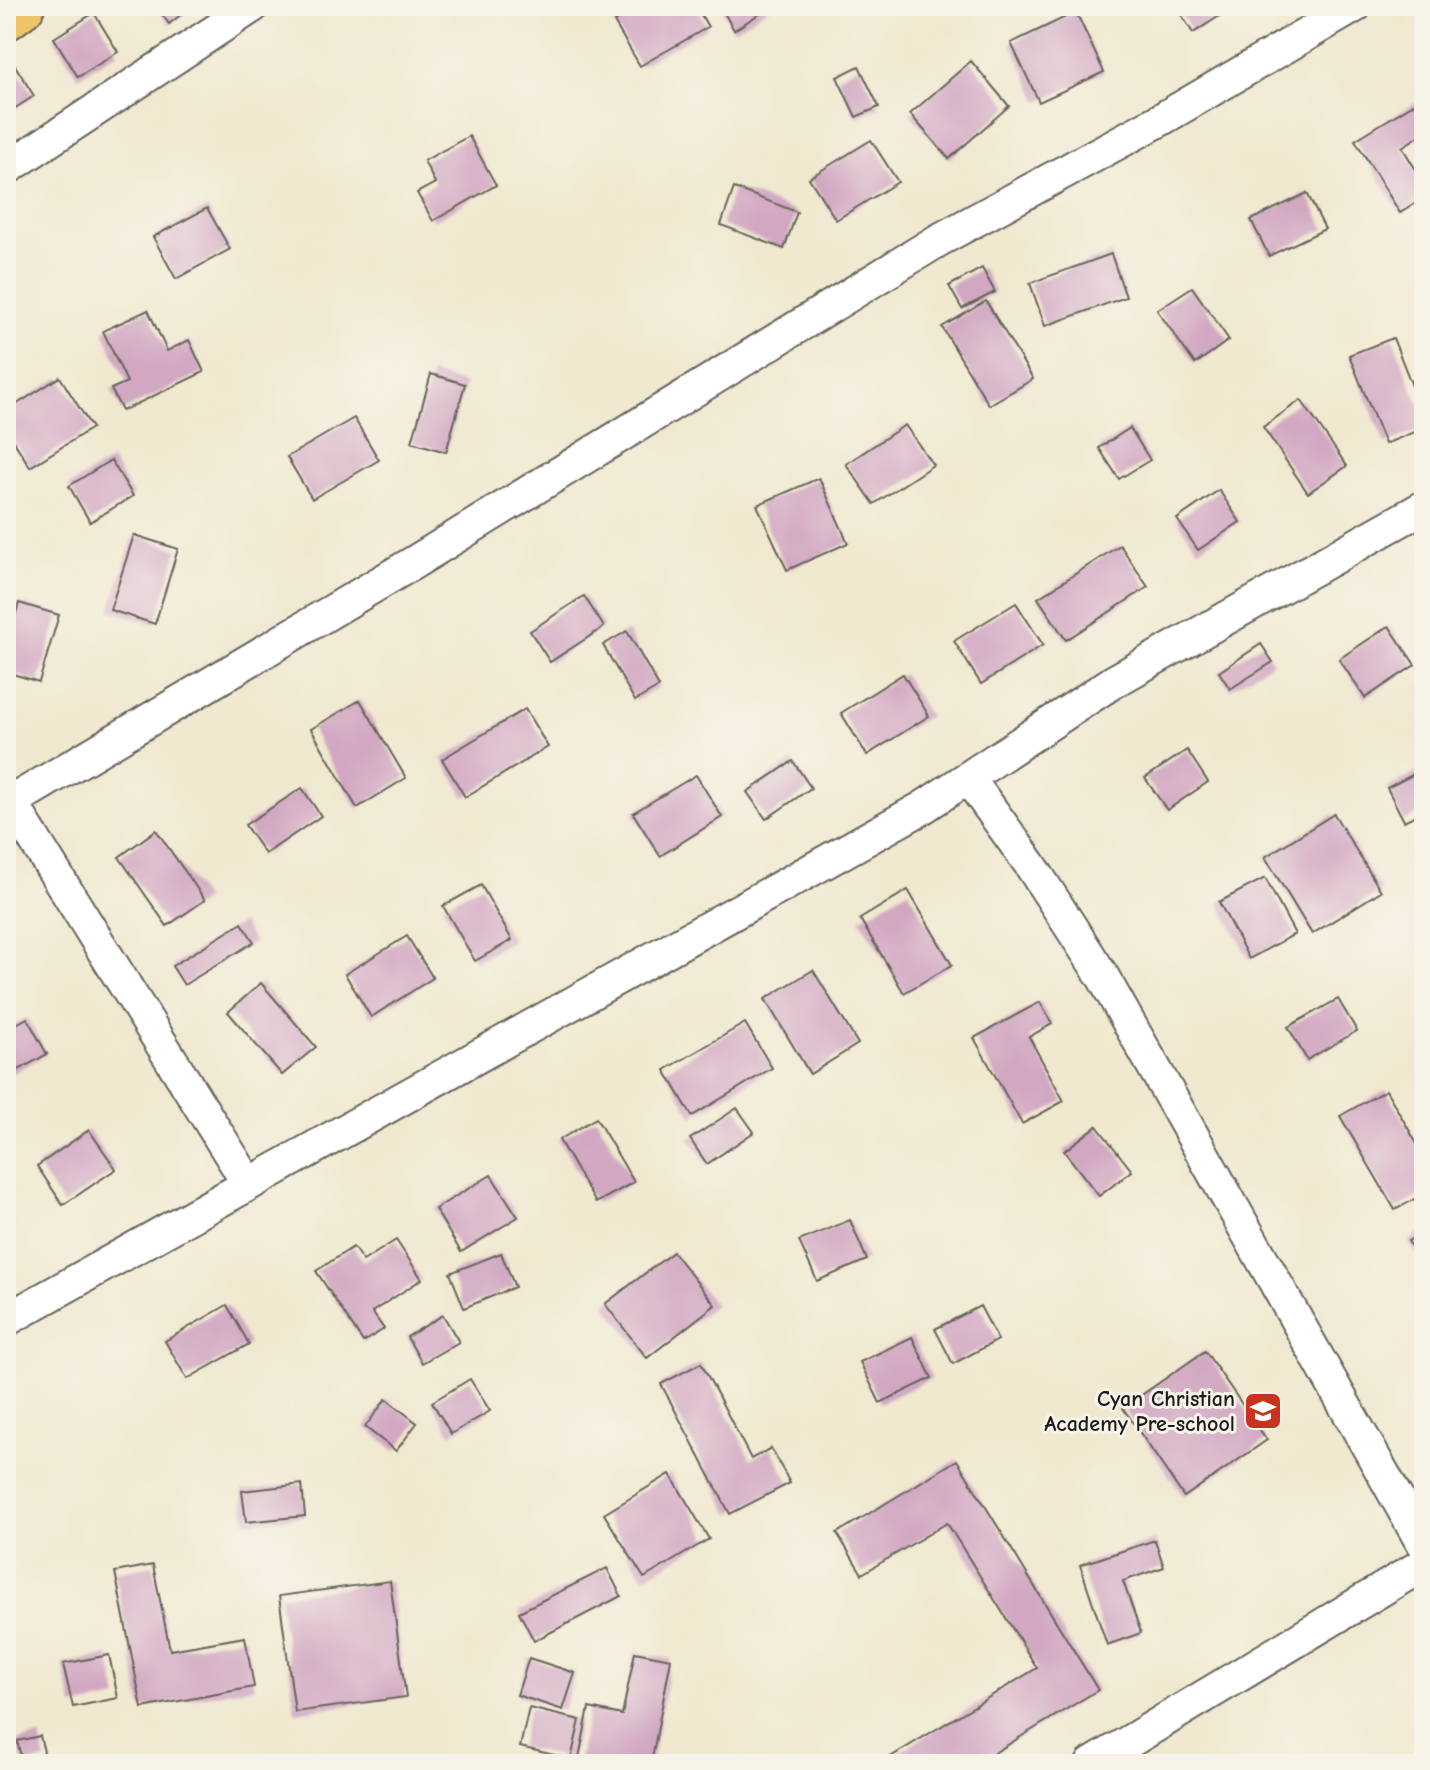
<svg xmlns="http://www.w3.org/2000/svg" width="1430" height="1770" font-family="'Comic Neue',sans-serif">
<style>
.building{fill:#d1a7c2}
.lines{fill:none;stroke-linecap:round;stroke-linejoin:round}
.street-casing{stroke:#66635b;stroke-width:36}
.highway-casing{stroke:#66635b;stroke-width:48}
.street{stroke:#fff;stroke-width:32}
.highway{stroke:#eec469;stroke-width:44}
.labels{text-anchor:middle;stroke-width:6;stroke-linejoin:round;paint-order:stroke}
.poi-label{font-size:22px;font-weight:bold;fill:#1c1c1c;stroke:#f7f3e8;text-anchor:end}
</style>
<rect width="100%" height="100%" fill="#f7f3e8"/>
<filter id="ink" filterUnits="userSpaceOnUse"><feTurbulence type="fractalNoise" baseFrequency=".0125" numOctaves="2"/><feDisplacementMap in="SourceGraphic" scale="16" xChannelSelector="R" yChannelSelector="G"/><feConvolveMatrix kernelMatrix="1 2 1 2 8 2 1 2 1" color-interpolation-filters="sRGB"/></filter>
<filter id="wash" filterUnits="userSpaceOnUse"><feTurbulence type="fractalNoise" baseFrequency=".006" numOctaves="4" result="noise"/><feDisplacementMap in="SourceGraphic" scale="32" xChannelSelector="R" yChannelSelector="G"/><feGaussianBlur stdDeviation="1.8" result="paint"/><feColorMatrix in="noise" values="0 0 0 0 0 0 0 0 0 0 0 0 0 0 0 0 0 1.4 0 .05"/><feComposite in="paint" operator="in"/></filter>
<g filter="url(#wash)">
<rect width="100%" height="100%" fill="#f0e8cf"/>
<g id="blocks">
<!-- building -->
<g class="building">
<path d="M156,6H192L169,24Z"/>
<path d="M640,6H696L708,27L640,66L614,22Z"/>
<path d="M720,6H772L734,30Z"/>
<path d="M1176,6H1235L1193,33Z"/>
<path d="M1076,12L1104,72L1039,102L1011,43Z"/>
<path d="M94,13L118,52L78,77L54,38Z"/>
<path d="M11,59L34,96L6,114V62Z"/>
<path d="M971,61L1009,106L949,159L910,114Z"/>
<path d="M859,66L879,107L856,117L837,77Z"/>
<path d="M1420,100L1424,106V133L1402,147L1418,173L1424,170V198L1400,213L1355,140Z"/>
<path d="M469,136L496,185L433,221L417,193L435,183L424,161Z"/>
<path d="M871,140L898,182L836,220L809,178Z"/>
<path d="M734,188L797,212L784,249L721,225Z"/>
<path d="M1307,193L1325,229L1269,256L1251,220Z"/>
<path d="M207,208L230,249L176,279L153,237Z"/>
<path d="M1111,254L1126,297L1045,326L1030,283Z"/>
<path d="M982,268L995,292L962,309L949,286Z"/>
<path d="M1192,287L1229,340L1195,364L1157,310Z"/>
<path d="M986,301L1033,379L989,405L942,327Z"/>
<path d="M148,310L167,351L189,340L204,372L122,411L111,389L127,382L103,331Z"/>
<path d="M1393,338L1424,416V428L1385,444L1349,355Z"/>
<path d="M431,374L465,384L446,452L412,442Z"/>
<path d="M60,377L92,428L30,467L6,429V411Z"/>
<path d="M1301,400L1347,466L1308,493L1263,427Z"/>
<path d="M354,418L379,460L312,499L287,457Z"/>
<path d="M905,425L933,465L874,504L846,464Z"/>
<path d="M1130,428L1150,460L1119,479L1099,448Z"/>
<path d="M111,460L133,496L90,522L69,486Z"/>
<path d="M819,478L848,543L787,570L757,505Z"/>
<path d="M1219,490L1240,522L1198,550L1177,519Z"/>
<path d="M134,535L178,549L155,624L110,610Z"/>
<path d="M1120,545L1148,587L1066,640L1038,598Z"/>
<path d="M584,596L604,627L550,662L530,631Z"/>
<path d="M19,603L59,615L39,682L6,672V646Z"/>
<path d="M1016,603L1043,645L981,684L954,641Z"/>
<path d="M1389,626L1415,665L1365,698L1339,659Z"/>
<path d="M627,631L659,687L635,701L603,645Z"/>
<path d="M1261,644L1273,662L1230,689L1219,672Z"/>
<path d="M903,674L929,716L867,755L841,713Z"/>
<path d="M360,700L406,778L357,808L311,729Z"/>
<path d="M525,709L548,747L465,797L442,759Z"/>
<path d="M1187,750L1208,782L1167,810L1145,778Z"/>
<path d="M793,761L811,788L766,819L747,792Z"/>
<path d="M1424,769V811L1404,821L1387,788Z"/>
<path d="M696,775L722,817L660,856L633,813Z"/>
<path d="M302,788L321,816L265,854L245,825Z"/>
<path d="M1334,814L1381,891L1312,934L1265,857Z"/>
<path d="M156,830L205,900L167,926L119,857Z"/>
<path d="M1265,878L1295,934L1249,959L1219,902Z"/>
<path d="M481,885L512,940L475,961L443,906Z"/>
<path d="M908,890L952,965L904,993L860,919Z"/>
<path d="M242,923L254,942L184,985L172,966Z"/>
<path d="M407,936L433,978L371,1017L345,974Z"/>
<path d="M813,970L858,1044L810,1074L765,999Z"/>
<path d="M261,983L316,1047L282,1075L228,1012Z"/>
<path d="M1338,999L1357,1031L1307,1060L1288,1027Z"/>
<path d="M1040,1002L1052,1024L1029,1037L1064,1101L1022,1124L974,1038Z"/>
<path d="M27,1018L47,1054L6,1077V1030Z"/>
<path d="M745,1023L772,1068L692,1116L665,1070Z"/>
<path d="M1386,1090L1424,1156V1194L1395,1210L1340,1116Z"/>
<path d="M737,1108L754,1132L707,1164L690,1139Z"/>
<path d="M596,1118L634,1182L596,1203L559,1140Z"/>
<path d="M1097,1126L1132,1171L1099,1196L1064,1151Z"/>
<path d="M89,1130L116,1169L63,1205L37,1166Z"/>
<path d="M491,1175L518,1217L461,1252L435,1209Z"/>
<path d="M850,1220L867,1260L817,1281L799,1241Z"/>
<path d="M1424,1231V1267L1408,1241Z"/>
<path d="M396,1240L422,1279L372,1312L384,1329L363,1342L316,1271L353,1247L363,1261Z"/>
<path d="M673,1252L715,1305L647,1358L605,1304Z"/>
<path d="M501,1253L515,1287L464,1308L450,1273Z"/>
<path d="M227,1305L249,1344L187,1379L165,1341Z"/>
<path d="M980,1306L998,1340L953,1364L935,1329Z"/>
<path d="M443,1315L459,1342L422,1363L407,1337Z"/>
<path d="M912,1337L932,1378L880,1403L860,1362Z"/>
<path d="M1205,1351L1267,1440L1184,1497L1123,1408Z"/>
<path d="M701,1363L751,1459L771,1448L790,1483L730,1514L661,1384Z"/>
<path d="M470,1379L490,1411L451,1434L432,1402Z"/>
<path d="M386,1399L417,1423L396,1451L365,1427Z"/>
<path d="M957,1460L1098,1690L976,1764H879L1037,1668L947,1523L862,1574L837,1533Z"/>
<path d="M670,1474L709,1539L644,1578L604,1514Z"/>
<path d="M302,1484L305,1516L246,1522L242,1491Z"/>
<path d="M1155,1540L1164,1567L1123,1581L1141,1633L1107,1645L1080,1565Z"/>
<path d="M153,1565L170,1650L245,1637L254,1687L142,1708L115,1572Z"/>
<path d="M607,1568L621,1596L534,1641L519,1612Z"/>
<path d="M390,1581L406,1697L295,1712L279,1596Z"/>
<path d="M635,1652L671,1659L651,1764H608L579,1758L589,1708L622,1715Z"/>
<path d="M109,1655L118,1698L73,1707L63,1664Z"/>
<path d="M529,1658L575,1673L563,1710L517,1695Z"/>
<path d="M529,1708L580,1720L571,1759L520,1747Z"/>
<path d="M40,1736L46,1760L23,1764L17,1741Z"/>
</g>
</g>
</g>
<g filter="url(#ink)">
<use href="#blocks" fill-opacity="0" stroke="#66635b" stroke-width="2"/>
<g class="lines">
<defs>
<g id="street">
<path d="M6,169L253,6"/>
<path d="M969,779L1030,864L1103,977L1424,1546"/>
<path d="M6,794L248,1183"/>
<path d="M11,802L413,563L939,240L1160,120L1355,6"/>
<path d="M6,1320L922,808L1113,682L1424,507"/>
<path d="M1092,1764L1424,1564"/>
</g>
<path id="highway" d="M6,18L22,6"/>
</defs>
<!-- street casing -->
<use href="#street" class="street-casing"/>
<!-- highway casing -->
<use href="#highway" class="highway-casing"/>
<!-- street -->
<use href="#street" class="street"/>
<!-- highway -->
<use href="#highway" class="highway"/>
</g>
</g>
<!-- icons -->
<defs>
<symbol id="school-square" viewBox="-11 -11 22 22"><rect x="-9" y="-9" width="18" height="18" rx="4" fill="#c8321e" stroke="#f7f3e8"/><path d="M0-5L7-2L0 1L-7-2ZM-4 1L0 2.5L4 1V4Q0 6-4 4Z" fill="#fff"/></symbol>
</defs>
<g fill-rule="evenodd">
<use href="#school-square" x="1241" y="1389" width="44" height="44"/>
</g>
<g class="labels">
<!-- poi labels -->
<g class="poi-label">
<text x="1235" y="1406">Cyan Christian<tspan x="1235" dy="25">Academy Pre-school</tspan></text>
</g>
</g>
<!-- margin -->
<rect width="1430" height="1770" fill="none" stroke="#f7f3e8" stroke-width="32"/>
</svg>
